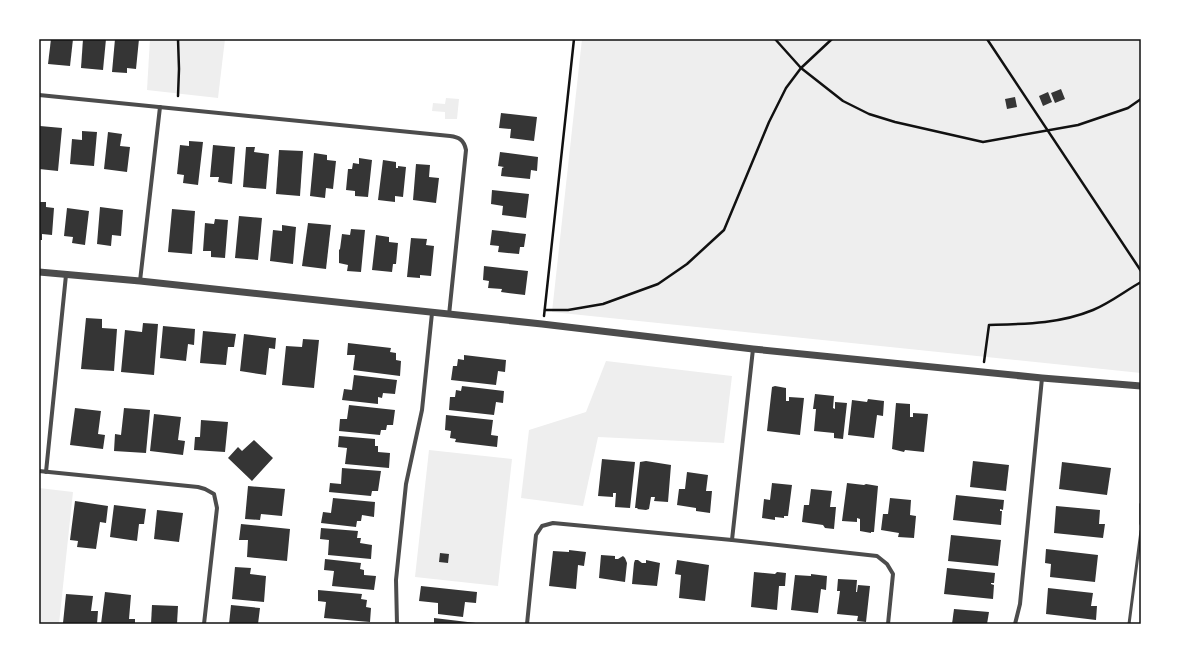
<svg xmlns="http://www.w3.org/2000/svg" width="1180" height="663" font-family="Arial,sans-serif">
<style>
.green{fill:#eee}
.building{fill:#353535}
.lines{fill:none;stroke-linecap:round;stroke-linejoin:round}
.path{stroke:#111;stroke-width:2.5}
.service{stroke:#4c4c4c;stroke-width:3}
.minor{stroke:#4c4c4c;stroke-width:4}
.tertiary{stroke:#4c4c4c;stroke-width:7}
.neatline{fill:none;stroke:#111;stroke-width:1.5}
</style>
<rect width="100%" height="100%" fill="#fff"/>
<!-- green -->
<g class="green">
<path d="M150,39H225L218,98L147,90Z"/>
<path d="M582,39H1141V373L552,312Z"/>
<path d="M446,98L459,99L457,119H445V112L432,111L433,103L445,104Z"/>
<path d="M606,361L732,376L724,443L598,437L583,506L521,498L529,430L586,412Z"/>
<path d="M429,450L512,459L498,586L415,577Z"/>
<path d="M39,488L73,492L59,624H39Z"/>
</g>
<!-- building -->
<g class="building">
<path d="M51,39H73L70,66L48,64Z"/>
<path d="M83,39H106L103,70L81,68Z"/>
<path d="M115,39H139L136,69L127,68V73L112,72Z"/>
<path d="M1061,89L1065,99L1055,103L1051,93Z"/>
<path d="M1048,92L1052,102L1043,106L1039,96Z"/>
<path d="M1015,97L1017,107L1007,109L1005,99Z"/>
<path d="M501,113L537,117L534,141L510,138L511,129L499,128Z"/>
<path d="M40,126L62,128L58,171L39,169Z"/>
<path d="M82,131L97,132L94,166L70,164L72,139L82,140Z"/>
<path d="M108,132L122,134L120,146L130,147L127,172L104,169Z"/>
<path d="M189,141L203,142L198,185L183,183L184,175L177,174L180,145L189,146Z"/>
<path d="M213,145L235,147L232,184L218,182L219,177H210Z"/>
<path d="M246,147H255L254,152L269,154L266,189L243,187Z"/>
<path d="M279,150L303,151L300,196L276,194Z"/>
<path d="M500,152L538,157L537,171L531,170L530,179L501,176L502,168L504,167L498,166Z"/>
<path d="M314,153L327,155V160L336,161L333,189L326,188L325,198L310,196Z"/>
<path d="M359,158L372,160L368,197L355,196V191L346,190L348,169H352L353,163L359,164Z"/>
<path d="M383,160L396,162V168H398V166L406,167L403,197L395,196V202L378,200Z"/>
<path d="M416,164L430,165L429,177L439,178L436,203L413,200Z"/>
<path d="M492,190L529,194L526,218L502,215L503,206L491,204Z"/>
<path d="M39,202H46V207L54,208L52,235L42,234V240H39Z"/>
<path d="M100,207L123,210L121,236L112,235L111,246L97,244Z"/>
<path d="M67,208L89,211L85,245L72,243L73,237L64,236Z"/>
<path d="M172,209L195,211L192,254L168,252Z"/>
<path d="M239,216L262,218L258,260L235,258Z"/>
<path d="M215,219L228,220L225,258L211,257V251H203L205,223L214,224Z"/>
<path d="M308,223L331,225L326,269L302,266Z"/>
<path d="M282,225L296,227L293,264L270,261L273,230L282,231Z"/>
<path d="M351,229L365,230L361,272L347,271L348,265L339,263V250L340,249L342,234L350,235Z"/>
<path d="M492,230L526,234L524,247H520L519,254L498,252L499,246L490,245Z"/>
<path d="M376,235L389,237V242L398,243L396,264H393L392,272L372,270Z"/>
<path d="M411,238L427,239L426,245L434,246L431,276L420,275V278L407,277Z"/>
<path d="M484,266L528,271L525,295L501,292L502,289L488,288L489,281L483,280Z"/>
<path d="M86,318L102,319V328L117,329L114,371L81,369Z"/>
<path d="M143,323L158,324L154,375L121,372L125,330L142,332Z"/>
<path d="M163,326L195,329L194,345L188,344L186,361L160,358Z"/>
<path d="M203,331L236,334L234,347H228L226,365L200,363Z"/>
<path d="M244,334L276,338L275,349L269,348L266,375L240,371Z"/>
<path d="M303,339L319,340L314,388L282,385L286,346L302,347Z"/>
<path d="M348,343L391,348L390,352L396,353V360L401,361L400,376L353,370L355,355H347Z"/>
<path d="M464,355L506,360L505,372L498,371L496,385L451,380L453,366H457L458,359L464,360Z"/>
<path d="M354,375L397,380L395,394L383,393L382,398L378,397V404L342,400L344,389L352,390Z"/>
<path d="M462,386L504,391L503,403L496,402L494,415L449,410L450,397H455L456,390L461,391Z"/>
<path d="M775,386L786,388V401H789V397L804,398L800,435L767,431L772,387Z"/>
<path d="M815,394L834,396L833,408L835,409V402L847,403L843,439L834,438V433L814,431L816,409H813Z"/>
<path d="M868,399L884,401L883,416L877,415L874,438L848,435L852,400L867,402Z"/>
<path d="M896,403L910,404V417H913V413L928,414L924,452L905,450L904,452L892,449Z"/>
<path d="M349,405L395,410L393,425H387L386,430H381L380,435L339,431L340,419H347Z"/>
<path d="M75,408L101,411L98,434L105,435L103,449L70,445Z"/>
<path d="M124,408L150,410L146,453L114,451L115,434L121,435Z"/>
<path d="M154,414L181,417L178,440L185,441L183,455L150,451Z"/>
<path d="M446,415L493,420L491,435L498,436L497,447L455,442L456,439L450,438L451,431L445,430Z"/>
<path d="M201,420L228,422L225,452L194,450L195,437H200Z"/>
<path d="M339,436L375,439V446H378V452L390,453L389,468L345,464L347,448L338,447Z"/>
<path d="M254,440L273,458L252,481L228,458L238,447L242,451Z"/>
<path d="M602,459L635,462L630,508L615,507L616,493H613V497L598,496Z"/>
<path d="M646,461L671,465L668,502L654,501L655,497H651L649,509L646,510L637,509L638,508H635L640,462Z"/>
<path d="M973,461L1009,465L1006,491L970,487Z"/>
<path d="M1062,462L1111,468L1107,495L1059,489Z"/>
<path d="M342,468L381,471L378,491H372L371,496L329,492L330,483L341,484Z"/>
<path d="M687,472L708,475L706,491H712L710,513L696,511V508L677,505L679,489H685Z"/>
<path d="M772,483L792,485L788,516H784V518L775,517V520L762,518L764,499L770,500Z"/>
<path d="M847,483L864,485L866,484L878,486L874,532H871V533L860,531V519L857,518V522L842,521Z"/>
<path d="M248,486L285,489L282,516L261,514L260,520L245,519Z"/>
<path d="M811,489L832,491L830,507H836L834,529L825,528L823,525L802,522L804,505H809Z"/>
<path d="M956,495L1004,500L1003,510L1000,509V511H1002L1001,525L953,520Z"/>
<path d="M333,498L375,502L374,517L362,515L361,521H357L356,527L321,523L323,512L331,513Z"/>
<path d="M890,498L911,500L910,515L916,516L914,538L898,537L899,533L881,530L883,514H888Z"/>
<path d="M75,501L108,506L106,523L100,522L96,549L77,547L78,541L70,540Z"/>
<path d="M114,505L146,509L144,524H139L137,541L110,537Z"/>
<path d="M1056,506L1100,510L1099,524H1105L1103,538L1054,533Z"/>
<path d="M157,510L183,513L179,542L154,539Z"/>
<path d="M241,524L290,529L287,561L247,557L248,540H239Z"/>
<path d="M321,528L358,531L357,538H361L360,543L372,545L371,559L328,555L329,540L320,539Z"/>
<path d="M951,535L1001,540L998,566L948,561Z"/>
<path d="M1046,549L1098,555L1095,582L1050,577L1051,564L1045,563Z"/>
<path d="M569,550L586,552L584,566L578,565L576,589L549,586L553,551L569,552Z"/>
<path d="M440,553L449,554L448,563L439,562Z"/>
<path d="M601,555L615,556V559H618L623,556L625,558L627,563L625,582L599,578Z"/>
<path d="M325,559L361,563L360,569L364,570V575L376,576L374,590L332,586L334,571L324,570Z"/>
<path d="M635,560H638L642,563H646V560L660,563L657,586L632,584L634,563Z"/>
<path d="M677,560L709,565L705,601L679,598L681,575L675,574Z"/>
<path d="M235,567L251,568L250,574L266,576L264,602L232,599Z"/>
<path d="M947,568L995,573L994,583H991V584L994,585L993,599L944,594Z"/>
<path d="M754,572L775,574L777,572L786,573L785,586H779L777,610L751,607Z"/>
<path d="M811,574L827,576L826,590L821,589L818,613L791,610L795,575L811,576Z"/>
<path d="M838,579L857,580L856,592H857L858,585L870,586L866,622L857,621L858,616L837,614L840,591H837Z"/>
<path d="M421,586L477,592L476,603L465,602L463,617L438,614V603L419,601Z"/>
<path d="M1048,588L1093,593L1091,606H1097L1096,620L1046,614Z"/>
<path d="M318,590L362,594L361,599L367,600L366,607L371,608L370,622L324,618L326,602L318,601Z"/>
<path d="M105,592L131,595L129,619H135V624H101Z"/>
<path d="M66,594L93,596L91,611H98L97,624L63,623Z"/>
<path d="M152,605L178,606L177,624H151Z"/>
<path d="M231,605L260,608L258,624H229Z"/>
<path d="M954,609L989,612L987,624H952Z"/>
<path d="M434,618L476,623V624H434Z"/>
</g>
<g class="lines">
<!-- path -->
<g class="path">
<path d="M775,39L801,68L843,101L869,114L895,122L983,142L1078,125L1128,108L1141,99"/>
<path d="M987,39L1141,271"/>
<path d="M178,96L179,69L178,39"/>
<path d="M545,310H568L603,304L658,284L687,264L724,230L769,122L786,88L801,68L832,39"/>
<path d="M544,316L574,39"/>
<path d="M984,362L989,325C1025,324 1059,324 1093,310C1110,303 1125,291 1141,282"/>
</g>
<!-- service -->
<g class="service">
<path d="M1141,504V524"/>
<path d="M1129,624L1141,531"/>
</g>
<!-- minor -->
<g class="minor">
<path d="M39,95L450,136C459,137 464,140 466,150L449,315"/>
<path d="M140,281L160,107"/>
<path d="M39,471L198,487L205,489L214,494L217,508L204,624"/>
<path d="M46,472L66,275"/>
<path d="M732,540L753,349"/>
<path d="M397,624L396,580L406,484L422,410L432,313"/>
<path d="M527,624L536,535L542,526L553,523L732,540L877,556L887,564L893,574L888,624"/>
<path d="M1015,624L1020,604L1042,378"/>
</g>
<!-- tertiary -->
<path class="tertiary" d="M39,272L140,281L542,324L753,349L1042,378L1141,386"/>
</g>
<!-- border -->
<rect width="1180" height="663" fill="none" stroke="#ffffff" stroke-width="80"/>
<rect x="40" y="40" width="1100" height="583" class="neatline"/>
</svg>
